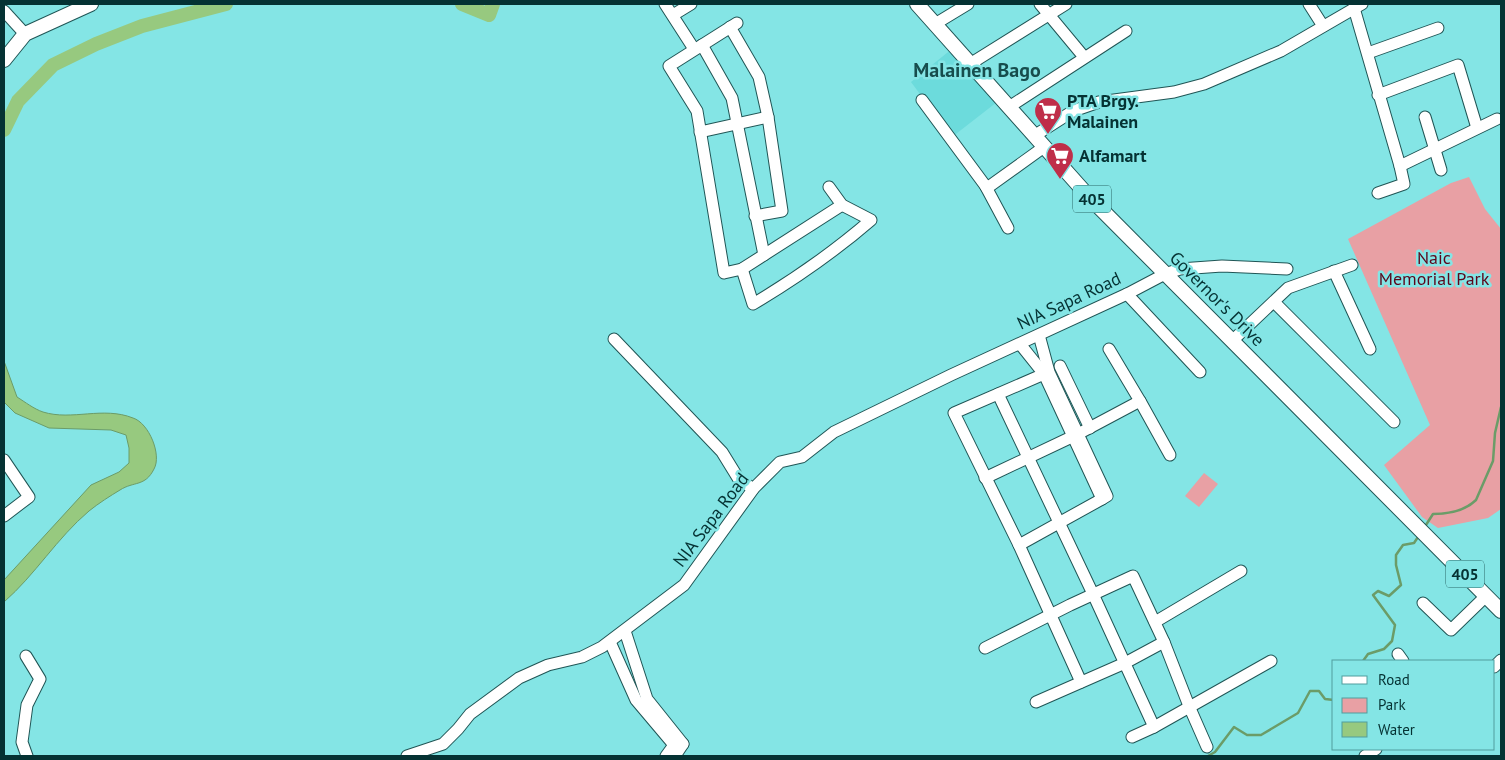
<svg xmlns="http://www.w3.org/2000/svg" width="1505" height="760" font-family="'PT Sans',sans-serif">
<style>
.built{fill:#6cdbdc}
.green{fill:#e8a0a4}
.water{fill:#97c97f;stroke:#6b9c68}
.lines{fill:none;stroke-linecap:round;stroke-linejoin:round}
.stream{stroke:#6b9c68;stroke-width:2.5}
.river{stroke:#97c97f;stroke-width:14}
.minor-casing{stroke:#205555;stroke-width:13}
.major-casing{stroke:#205555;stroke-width:16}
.minor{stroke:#fff;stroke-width:11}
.major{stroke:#fff;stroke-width:14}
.labels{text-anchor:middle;stroke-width:5;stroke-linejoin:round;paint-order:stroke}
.shield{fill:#84e5e5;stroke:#2b6868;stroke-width:1}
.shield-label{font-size:16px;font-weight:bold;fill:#053233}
.poi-label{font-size:18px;font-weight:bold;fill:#053233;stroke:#84e5e5;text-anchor:start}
.park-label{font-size:18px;fill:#5c061b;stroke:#84e5e5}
.street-label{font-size:18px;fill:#053233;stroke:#84e5e5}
.quarter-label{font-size:20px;font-weight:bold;fill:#174d4d;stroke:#84e5e5}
</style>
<rect width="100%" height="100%" fill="#84e5e5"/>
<!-- built -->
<path class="built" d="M953,48L997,102L952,137L911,82Z"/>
<!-- green -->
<g class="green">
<path d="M1469,177L1485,209L1501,229V509L1488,518L1438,528L1422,517L1384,465L1430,425L1348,239L1451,183Z"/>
<path d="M1204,473L1218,484L1199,507L1185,496Z"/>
</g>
<!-- water -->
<path class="water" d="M4,361L17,397C25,402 34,409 43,412C72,421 103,406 133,418C149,423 162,455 154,469C145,487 134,481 120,490C110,496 99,503 89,511C57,538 35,575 4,602V580L91,485L119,472L129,463V448L126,435L111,430L49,428L15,413L4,402Z"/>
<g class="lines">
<!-- stream -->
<g class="stream">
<path d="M1424,528L1433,514C1447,514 1465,511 1476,500L1493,461L1495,433L1501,407"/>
<path d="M1363,661L1368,654L1384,649L1392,641L1395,625L1373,595L1378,591L1389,596L1401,585L1396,565V555L1403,545L1414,543L1420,534"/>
<path d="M1208,756L1215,752L1234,727L1247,735H1261L1298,713L1310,691H1319L1325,699L1334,700"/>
</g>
<!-- river -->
<g class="river">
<path d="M462,4L489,15L493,4"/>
<path d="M4,130L18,101L53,65L96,44L142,26L226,4"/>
</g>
<defs>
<g id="minor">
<path d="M665,4L694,49"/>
<path d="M1040,4L1084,57"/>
<path d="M1309,4L1323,26"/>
<path d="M1354,8L1400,166L1497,119"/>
<path d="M4,11L25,34"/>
<path d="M673,15L691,4"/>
<path d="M737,23L669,66L697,111L724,273L742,269L842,205"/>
<path d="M935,24L968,4"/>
<path d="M730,27L759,77L768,117L782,211L755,216"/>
<path d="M702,45L732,98L764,255"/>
<path d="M1368,53L1438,28"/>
<path d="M970,64L1066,4"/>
<path d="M1378,95L1458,65L1477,128"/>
<path d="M922,100L987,188L1044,147"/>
<path d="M1009,107L1126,31"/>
<path d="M1425,117L1441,170"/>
<path d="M700,132L768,117"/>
<path d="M1034,136L1073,111L1099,102L1174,92L1204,84L1281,51L1362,4"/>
<path d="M986,187L1008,228"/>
<path d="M1378,193L1404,184L1400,166"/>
<path d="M742,269L753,304C795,279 834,252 871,220L842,205L829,187"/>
<path d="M1334,271L1370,349"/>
<path d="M1127,294L1200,372"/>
<path d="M1274,302L1394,422"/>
<path d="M1039,335L1049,372L1107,496L1102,499L1044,374L1049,372"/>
<path d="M614,339L722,452L738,478L753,489"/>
<path d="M1232,341L1288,288L1352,265"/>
<path d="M1020,344L1044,374L954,413L1019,545L1102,499"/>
<path d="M1060,366L1090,428"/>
<path d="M998,394L1093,594L1154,727"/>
<path d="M1140,401L1170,455"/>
<path d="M4,460L29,497L4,516"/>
<path d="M985,478L1078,434L1140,401L1109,349"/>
<path d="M1019,545L1081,682"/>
<path d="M1423,603L1451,630L1486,596"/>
<path d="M1155,622L1241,571"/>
<path d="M625,631L647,699L683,744"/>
<path d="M610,642L636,700L674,745"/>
<path d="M985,648L1070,605L1133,576L1164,642L1189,706L1207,747"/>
<path d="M1398,654L1403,661"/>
<path d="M26,656L40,679L27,705L22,742L27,756"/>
<path d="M1494,667L1501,660"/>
<path d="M1036,702L1125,663L1164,642"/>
<path d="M1132,737L1154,727L1271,661"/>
<path d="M407,756L443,744L458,729L470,714L519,678L548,665L582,657L602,647L684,585L754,488L780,462L802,457L834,432L951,375L1127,294L1165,274L1180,269L1222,266L1287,269"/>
<path d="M666,756L674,745"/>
<path d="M675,756L683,744"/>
<path d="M1365,756L1376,749"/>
</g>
<g id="major">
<path d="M917,4L1090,198L1501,611"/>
<path d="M4,60L25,34L91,4"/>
</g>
</defs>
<!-- minor casing -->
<use href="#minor" class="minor-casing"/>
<!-- major casing -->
<use href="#major" class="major-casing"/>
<!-- minor -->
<use href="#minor" class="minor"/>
<!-- major -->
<use href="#major" class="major"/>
</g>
<!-- icons -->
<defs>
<symbol id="supermarket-pin" viewBox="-11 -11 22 30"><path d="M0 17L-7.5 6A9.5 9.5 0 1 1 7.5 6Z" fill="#bf2e49" stroke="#84e5e5"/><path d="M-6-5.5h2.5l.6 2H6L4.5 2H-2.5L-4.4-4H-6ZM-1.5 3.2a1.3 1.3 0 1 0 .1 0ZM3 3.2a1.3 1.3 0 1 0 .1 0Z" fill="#fff"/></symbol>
</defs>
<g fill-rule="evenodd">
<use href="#supermarket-pin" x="1032" y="95" width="32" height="43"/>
<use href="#supermarket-pin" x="1044" y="140" width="32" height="43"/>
</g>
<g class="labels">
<!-- shield labels -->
<g class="shield">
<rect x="1073" y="185.5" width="38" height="27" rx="4"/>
<rect x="1446" y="560.5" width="38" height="27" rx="4"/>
</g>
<g class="shield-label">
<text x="1092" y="205">405</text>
<text x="1465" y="580">405</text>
</g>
<!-- poi labels -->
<g class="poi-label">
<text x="1067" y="107">PTA Brgy.<tspan x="1067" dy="21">Malainen</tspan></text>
<text x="1079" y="162">Alfamart</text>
</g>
<!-- park labels -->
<g class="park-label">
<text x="1434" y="264">Naic<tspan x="1434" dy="21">Memorial Park</tspan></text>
</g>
<!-- street labels -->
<g class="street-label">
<text transform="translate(1217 299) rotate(45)" y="6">Governor's Drive</text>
<text transform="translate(1069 301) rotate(-25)" y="6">NIA Sapa Road</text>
<text transform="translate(711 520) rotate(-53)" y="6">NIA Sapa Road</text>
</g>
<!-- quarter labels -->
<g class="quarter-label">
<text x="977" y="77">Malainen Bago</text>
</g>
</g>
<!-- border -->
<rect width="1505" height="760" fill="none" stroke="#053233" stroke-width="10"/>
<!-- legend -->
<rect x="1332" y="660" width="162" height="90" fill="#84e5e5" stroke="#519d9e"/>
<rect x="1342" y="676" width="25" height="8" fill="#ffffff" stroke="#519d9e"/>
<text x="1378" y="685" font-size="15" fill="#053233">Road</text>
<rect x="1342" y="698" width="25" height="15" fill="#e8a0a4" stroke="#519d9e"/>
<text x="1378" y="710" font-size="15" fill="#053233">Park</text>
<rect x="1342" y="722" width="25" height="15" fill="#97c97f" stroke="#519d9e"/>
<text x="1378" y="735" font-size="15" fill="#053233">Water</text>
</svg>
